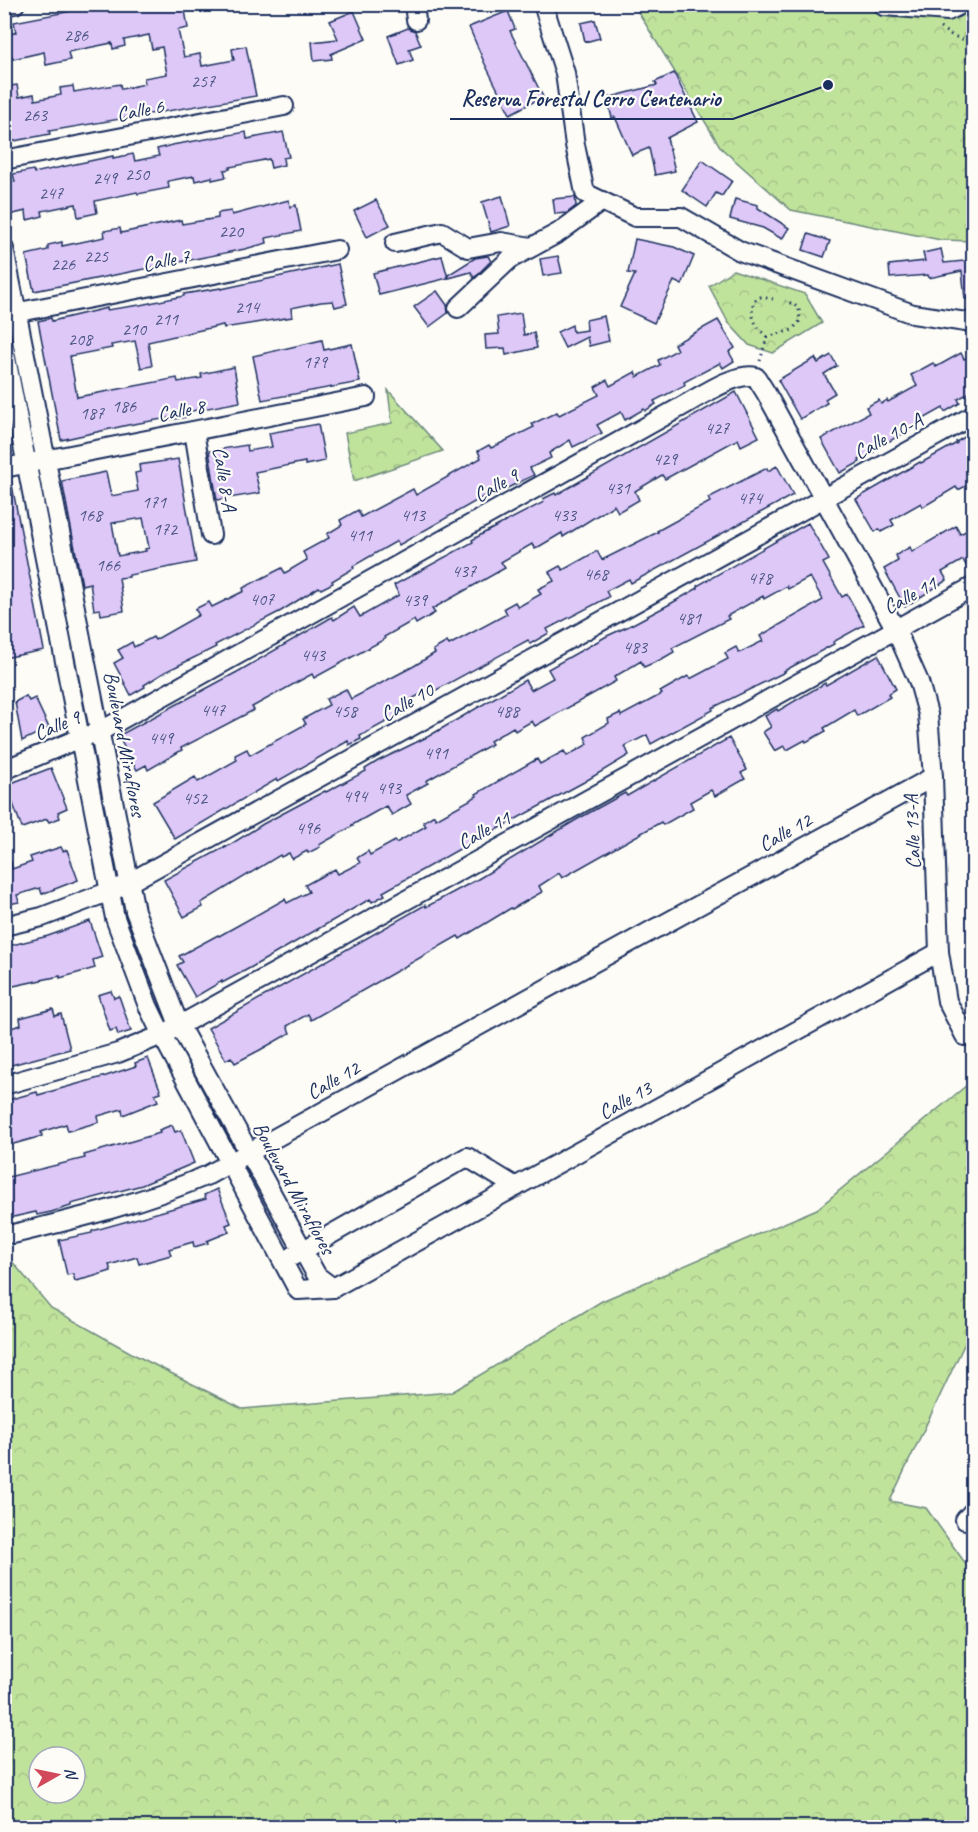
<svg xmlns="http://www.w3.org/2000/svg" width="978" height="1832" font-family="Caveat,sans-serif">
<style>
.forest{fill:url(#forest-crowns);stroke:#6e897d;stroke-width:1.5;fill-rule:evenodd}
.building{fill:#ddc8f8;stroke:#1b2f5e;stroke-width:1.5;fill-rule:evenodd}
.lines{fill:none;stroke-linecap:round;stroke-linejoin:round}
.minor-casing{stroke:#1b2f5e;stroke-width:22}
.path{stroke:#1b2f5e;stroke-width:3;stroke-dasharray:1.5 4.5;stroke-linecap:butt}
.minor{stroke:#fdfcf7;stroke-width:18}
.labels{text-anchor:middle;stroke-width:4.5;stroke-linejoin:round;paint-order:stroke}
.number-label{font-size:18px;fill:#4c5584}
.street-label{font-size:21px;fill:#1b2f5e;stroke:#fdfcf7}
.leader{fill:none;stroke:#1b2f5e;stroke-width:2}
.callout-dot{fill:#1b2f5e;stroke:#fdfcf7;stroke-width:2}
.callout-label{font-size:22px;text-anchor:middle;font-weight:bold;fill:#1b2f5e;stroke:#fdfcf7;stroke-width:4.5;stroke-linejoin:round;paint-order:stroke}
</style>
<defs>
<pattern id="forest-crowns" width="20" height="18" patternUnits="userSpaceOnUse" patternTransform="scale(1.5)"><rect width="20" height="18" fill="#c0e39c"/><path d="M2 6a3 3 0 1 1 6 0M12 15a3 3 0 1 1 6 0" fill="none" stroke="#a4c389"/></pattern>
</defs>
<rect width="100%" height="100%" fill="#fdfcf7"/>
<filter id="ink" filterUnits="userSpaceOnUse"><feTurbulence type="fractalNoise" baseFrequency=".0167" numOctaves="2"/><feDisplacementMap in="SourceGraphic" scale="12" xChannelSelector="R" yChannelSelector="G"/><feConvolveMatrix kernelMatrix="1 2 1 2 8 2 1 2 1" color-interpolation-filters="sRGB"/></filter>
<g filter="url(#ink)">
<!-- forest -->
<g class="forest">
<path d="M634,5H973V241L941,240L791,210L721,148Z"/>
<path d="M733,270L805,294L822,323L773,353L749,345L728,322L709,286Z"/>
<path d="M388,390L443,451L354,481L345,433L392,423Z"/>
<path d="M973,1080V1329L964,1345L890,1501L926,1508L973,1574V1827H5V1253L51,1308L135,1355L242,1409L452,1392L602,1301L817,1209ZM39,1757H75V1793H39Z"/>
</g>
<!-- building -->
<g class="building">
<path d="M108,4H184L188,28L178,30L184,57L200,54L202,66L234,60L232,49L246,46L256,96L49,131L50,134L4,143V87L17,85L19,97L34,94L35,100L61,95L60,88L73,86L74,92L120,84L121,89L145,84L144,78L167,74L162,47L152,49L149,35L124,40L125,46L113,49L112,43L68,52L70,60L46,65L44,52L13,59L12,56L4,57V37L16,32L14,22Z"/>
<path d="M354,11L366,39L331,54L332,59L314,61L312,42L338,39L330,21Z"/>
<path d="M508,11L515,29L510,31L543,97L510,114L484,62L469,27Z"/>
<path d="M595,20L600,38L585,42L581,23Z"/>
<path d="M408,28L415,31L421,45L409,49L413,60L399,65L388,36Z"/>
<path d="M674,73L698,122L667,138L675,171L655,175L649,148L632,155L615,117L612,118L607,98L657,85L655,82Z"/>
<path d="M246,132L247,139L283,132L289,157L283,158L284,165L271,168L269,159L230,167V169L224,170L226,177L212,180V177L195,181L194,176L168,181L169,188L138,194L137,192L95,201L97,213L78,217L76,204L42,211L43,216L27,220L26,211L9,215L4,184L15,182L13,174L33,170L34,173L113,156V158L133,154L135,161L159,156L157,149L172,145Z"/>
<path d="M702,160L732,181L722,196L716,193L707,207L682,190Z"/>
<path d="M502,196L510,226L491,232L482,202Z"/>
<path d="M575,197L576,206L567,213L555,214L553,199Z"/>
<path d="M735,199L758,205V208L789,228L782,239L763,228L730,219Z"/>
<path d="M289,200L290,207L296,205L301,231L266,238L267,243L245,249L34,291L26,255L48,250V245L62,242V246L105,237L104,231L120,228L121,233L181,220L182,224L218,218V213L231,211L232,215Z"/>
<path d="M376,200L390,225L367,237L354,211Z"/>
<path d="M808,234L830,241L824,257L803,250Z"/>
<path d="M635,239L674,247L694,256L682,285L674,281L654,323L620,307L635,274L628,273Z"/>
<path d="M941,249L944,263L974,260V298L965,299L962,271L929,278L928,275L890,278L889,265L925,261L923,253Z"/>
<path d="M442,256L448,278L379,295L373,273Z"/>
<path d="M488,256L491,261L474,278L471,272L449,278L448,275L475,258Z"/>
<path d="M558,256L562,273L543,276L540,259Z"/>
<path d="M338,264L347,304L335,307L333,301L321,302L291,308L292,317L224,328L223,325L148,342L152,366L141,368L135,341L111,345L112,348L70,356L77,397L177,378L178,382L202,378L201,374L234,367L240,402L186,412V417L169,420L168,418L128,425L61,440L38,321L51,318L52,321L107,308V310L140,305L184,296V294L221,288V289Z"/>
<path d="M437,291L447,305L448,313L429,327L414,307Z"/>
<path d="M521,313L524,335L534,333L537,348L506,355L505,348L486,349L485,335L499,334L497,317Z"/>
<path d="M604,316L609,341L589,346L587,337L565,348L557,332L572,325L573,332L587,330L586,320Z"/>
<path d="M718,320L735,348L729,352L734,361L723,368L720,363L684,382L685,385L654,401L656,404L645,411L644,409L625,420L621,412L597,425L602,433L573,447L570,440L549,453L551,458L530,468L534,475L491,496L490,493L399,545L397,541L353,566L354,568L332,581L333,583L321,589L319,587L281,611L215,645L216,647L165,672L144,685L145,687L131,695L114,663L123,658L118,650L132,642L134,647L153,637L155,640L199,615L195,609L209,602L212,607L244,591L243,588L282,568L285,573L307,560L303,552L329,538L327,534L342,525L340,520L358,510L361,517L413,489L416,495L481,458L478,451L489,445L491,448L534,427L532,424L557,412L559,415L599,395L595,387L607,380L610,386L635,372L637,377L660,365L658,360L677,350L674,344Z"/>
<path d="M322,340L324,350L352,344L360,382L262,400L253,356Z"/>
<path d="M961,353L964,359L974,354V390L958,399L960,403L945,412L943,408L918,422L919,425L873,450L874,452L859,460L860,462L840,473L821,439L869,413L866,407L879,400L881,404L887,400L888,402L917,386L911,375L933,363L936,367Z"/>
<path d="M831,355L837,366L824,374L835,393L825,399L827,403L800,419L778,380L815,358L818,363Z"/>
<path d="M736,392L759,437L741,446L738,439L665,479L662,475L635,491L639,500L618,512L614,505L563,537L562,533L535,549L532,544L501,562L505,568L432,609L435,613L416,624L414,620L384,637L385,639L314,678L312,674L252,707L254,710L181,748L182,750L148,770L146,765L137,770L118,736L239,671L332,617L334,620L354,607L360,617L399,595L394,585L473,542L472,540L484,533L544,502L543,499L555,493L556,495Z"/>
<path d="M318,424L325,461L305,465V462L255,472L260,493L217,500L209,451L247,445L248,451L272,447L269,433Z"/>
<path d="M970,434L974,441V482L958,490L956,487L923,507L921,503L891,520L894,525L881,532L879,529L875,532L856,499L920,462L921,463L957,443L956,442Z"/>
<path d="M178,459L196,562L129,575V577L119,578L124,611L101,615L100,609L94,610L90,583L82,585L62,481L106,472L111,496L138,491L135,473L140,472L139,465ZM143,518L149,548L145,549L146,551L118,556L112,523Z"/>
<path d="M777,466L793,495L631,583L629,579L606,591L609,597L547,629L549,633L530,644L528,640L431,693L430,689L406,702L410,709L360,736L361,739L349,745L348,741L278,781L277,779L175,839L153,802L195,777L198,782L237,760L235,755L247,749L250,755L306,724L303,719L329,705L326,699L346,689L351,699L414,666L435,653L433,650L447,642L449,645L507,614L504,608L515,602L518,607L541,594L538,589L554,581L549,572L560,566L563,570L597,551L602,560L658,532L657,531L710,502L708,498L767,468L768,471Z"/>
<path d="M11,480L44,650L4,658V481Z"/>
<path d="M808,523L829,560L823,563L842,597L847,594L864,625L833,642L834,644L784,671L785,672L712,708L713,710L651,744L647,735L625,746L629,755L584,782L470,844V843L383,892L385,895L372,902L370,899L250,968L222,983V981L195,997L177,965L183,962L179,956L218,935L219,936L285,899L287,903L309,892L305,885L335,869L338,874L360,863L357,858L368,851L370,855L395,841L396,843L426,826L423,822L434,815L436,819L477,796L476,794L537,759L540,764L564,751L567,756L588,744L585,737L609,723L608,719L620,713L621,716L662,694L660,692L688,676L690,679L728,659L725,653L736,647L739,653L763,641L760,636L823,600L810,577L788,589L787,586L764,599L763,596L727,616L729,619L672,648L674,652L660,660L644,667L641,661L614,677L616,681L535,726L532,721L515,731L513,727L490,741L492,744L426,781L428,783L406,795L411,804L392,815L386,806L352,825L353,826L319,845L320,847L308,853L307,851L292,859L289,853L281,857L280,855L201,903L203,907L184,917L164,880L225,847V848L263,824L325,791L326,792L366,771L365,769L378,761L429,736L525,680L531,690L553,678L548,669L607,636L629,626L670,604L698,588L697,586Z"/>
<path d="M956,526L960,534L974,527V575H972L963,560L942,572L947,580L905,607L884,569L898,561L896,555L910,547L912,552Z"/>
<path d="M878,655L896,689L888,694L890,697L857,716L854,710L824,728L826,731L806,742L805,740L787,750L784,746L775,751L763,732L771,727L765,716L777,709L778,711L825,683L826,685Z"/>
<path d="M26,696L29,701L35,698L49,728L22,741L15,702Z"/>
<path d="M729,738L747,770L741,773L745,779L715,796L711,790L690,802L693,808L663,825L661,822L562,878L559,873L539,886L542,892L512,909L511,908L460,939L458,936L311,1020L308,1014L287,1026L290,1033L260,1050L235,1063L231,1057L226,1060L208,1028L425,905L426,907L478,879L576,820L625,793L627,796Z"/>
<path d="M51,768L67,808L58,812L60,818L49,822L47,819L22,828L6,785Z"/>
<path d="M61,847L63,851L67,850L78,880L42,894L40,888L17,895L19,902L4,905V863L11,862L12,869L32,862L30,857Z"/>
<path d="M90,921L102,957L93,960L95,968L60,978V976L4,988V947L48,936Z"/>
<path d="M111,991L114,998L119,996L131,1031L118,1035L116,1029L110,1031L98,995Z"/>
<path d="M53,1009L55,1016L61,1014L70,1049L4,1067V1030L21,1025L20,1018Z"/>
<path d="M148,1058L161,1092L155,1094L158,1101L123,1115L122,1109L98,1116L99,1122L68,1131L66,1124L41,1132L42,1136L10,1145L8,1138L4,1139V1101L37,1092L38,1095L106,1076L136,1066L135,1063Z"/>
<path d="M172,1125L175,1132L181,1130L194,1163L142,1185L71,1204V1206L51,1212L37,1215L36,1212L9,1218L8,1211H4V1178L85,1158L84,1155L160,1133L159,1130Z"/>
<path d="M217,1189L231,1223L226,1225L229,1232L207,1241L208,1243L194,1247L193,1242L169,1249L171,1255L139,1264L137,1257L109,1265L111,1271L88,1278L75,1281L73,1274L67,1275L59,1240L92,1233V1231L206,1199L204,1195Z"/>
</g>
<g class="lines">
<defs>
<g id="minor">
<path d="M414,4L416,20"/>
<path d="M543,4L565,73L575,145L585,193L635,217H681L740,251L913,314L966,322L974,321"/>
<path d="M4,6L15,4"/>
<path d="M884,6L948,11L962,4"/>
<path d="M4,160L284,106"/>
<path d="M395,243L442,232L468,248L501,242L531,247"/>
<path d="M4,249L135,911L179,1025L317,1276L333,1288"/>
<path d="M458,308L510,259L558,233L602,201"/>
<path d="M4,315L337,250"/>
<path d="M4,348L115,918L148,1006L162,1035L298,1290L333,1288L939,952"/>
<path d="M194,431L211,535"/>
<path d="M4,468L366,397"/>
<path d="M4,770L80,738L99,732L679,408C698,398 736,371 756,377L766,393L895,628L919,682L928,714L933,777L939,952L947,1001L965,1036"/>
<path d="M4,926L42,917L121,887L974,415"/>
<path d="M659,927L933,777"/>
<path d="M4,1085L118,1053L162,1035L974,586"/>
<path d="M13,1234C80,1218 145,1202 208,1175L658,927"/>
<path d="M293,1256L467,1157L516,1187"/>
<path d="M965,1520L974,1510"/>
</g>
</defs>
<!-- minor casing -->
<use href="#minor" class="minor-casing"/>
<!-- path -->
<g class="path">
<path d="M940,28L953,36L974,43"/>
<path d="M767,337L792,330L800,321L799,309L793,304L785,301"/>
<path d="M767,337C756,327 749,316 754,301L760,297L773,299"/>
<path d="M760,361L767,337"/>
</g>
<!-- minor -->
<use href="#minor" class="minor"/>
</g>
</g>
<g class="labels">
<!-- number labels -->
<g class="number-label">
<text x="76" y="41">286</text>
<text x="203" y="87">257</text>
<text x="35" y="121">263</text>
<text x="137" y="180">250</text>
<text x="105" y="184">249</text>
<text x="51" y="199">247</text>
<text x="231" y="237">220</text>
<text x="96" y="262">225</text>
<text x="63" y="270">226</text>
<text x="247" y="313">214</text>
<text x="166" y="325">211</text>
<text x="134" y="335">210</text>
<text x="80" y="345">208</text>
<text x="315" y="368">179</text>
<text x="124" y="412">186</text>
<text x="92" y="419">187</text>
<text x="717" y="434">427</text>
<text x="665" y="465">429</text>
<text x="618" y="494">431</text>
<text x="750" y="504">474</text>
<text x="154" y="508">171</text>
<text x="90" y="521">168</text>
<text x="413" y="521">413</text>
<text x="564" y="521">433</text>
<text x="165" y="535">172</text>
<text x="360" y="541">411</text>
<text x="108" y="571">166</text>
<text x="464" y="577">437</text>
<text x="596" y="580">468</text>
<text x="760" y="584">478</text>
<text x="262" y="605">407</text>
<text x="415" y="606">439</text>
<text x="689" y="624">481</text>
<text x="635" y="653">483</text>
<text x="313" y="661">443</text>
<text x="213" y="716">447</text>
<text x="345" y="717">458</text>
<text x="507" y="717">488</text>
<text x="161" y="744">449</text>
<text x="436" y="759">491</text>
<text x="389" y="794">493</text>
<text x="355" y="802">494</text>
<text x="195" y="804">452</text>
<text x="308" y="834">496</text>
</g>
<!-- street labels -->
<g class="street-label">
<text transform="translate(140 110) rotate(-11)" y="7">Calle 6</text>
<text transform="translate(166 260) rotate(-11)" y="7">Calle 7</text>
<text transform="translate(181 410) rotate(-11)" y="7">Calle 8</text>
<text transform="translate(888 436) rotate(-28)" y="7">Calle 10-A</text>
<text transform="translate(225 479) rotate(81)" y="7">Calle 8-A</text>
<text transform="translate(496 485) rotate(-29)" y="7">Calle 9</text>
<text transform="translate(910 595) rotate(-28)" y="7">Calle 11</text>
<text transform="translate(407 702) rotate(-29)" y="7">Calle 10</text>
<text transform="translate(57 725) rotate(-22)" y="7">Calle 9</text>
<text transform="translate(125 744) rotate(79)" y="7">Boulevard Miraflores</text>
<text transform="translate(484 830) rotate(-29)" y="7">Calle 11</text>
<text transform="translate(785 832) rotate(-29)" y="7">Calle 12</text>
<text transform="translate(912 832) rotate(-92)" y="7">Calle 13-A</text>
<text transform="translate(333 1080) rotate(-29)" y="7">Calle 12</text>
<text transform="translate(625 1100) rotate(-29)" y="7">Calle 13</text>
<text transform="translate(294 1188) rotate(61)" y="7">Boulevard Miraflores</text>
</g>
</g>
<!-- callouts -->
<path class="leader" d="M828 85L733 119H450"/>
<circle class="callout-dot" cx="828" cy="85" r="6"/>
<g class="callout-label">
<text x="591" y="106">Reserva Forestal Cerro Centenario</text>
</g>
<!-- margin -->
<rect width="978" height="1832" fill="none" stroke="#fdfcf7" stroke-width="24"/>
<rect x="12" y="12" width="954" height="1808" fill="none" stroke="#1b2f5e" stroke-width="2" filter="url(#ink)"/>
<!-- north arrow -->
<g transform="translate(57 1775) rotate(81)"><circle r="28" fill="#fdfcf7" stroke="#a3aaba" stroke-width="1.5"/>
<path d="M0-4.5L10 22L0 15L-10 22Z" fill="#d1495b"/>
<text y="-9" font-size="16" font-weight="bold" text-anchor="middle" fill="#1b2f5e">N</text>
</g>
</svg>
